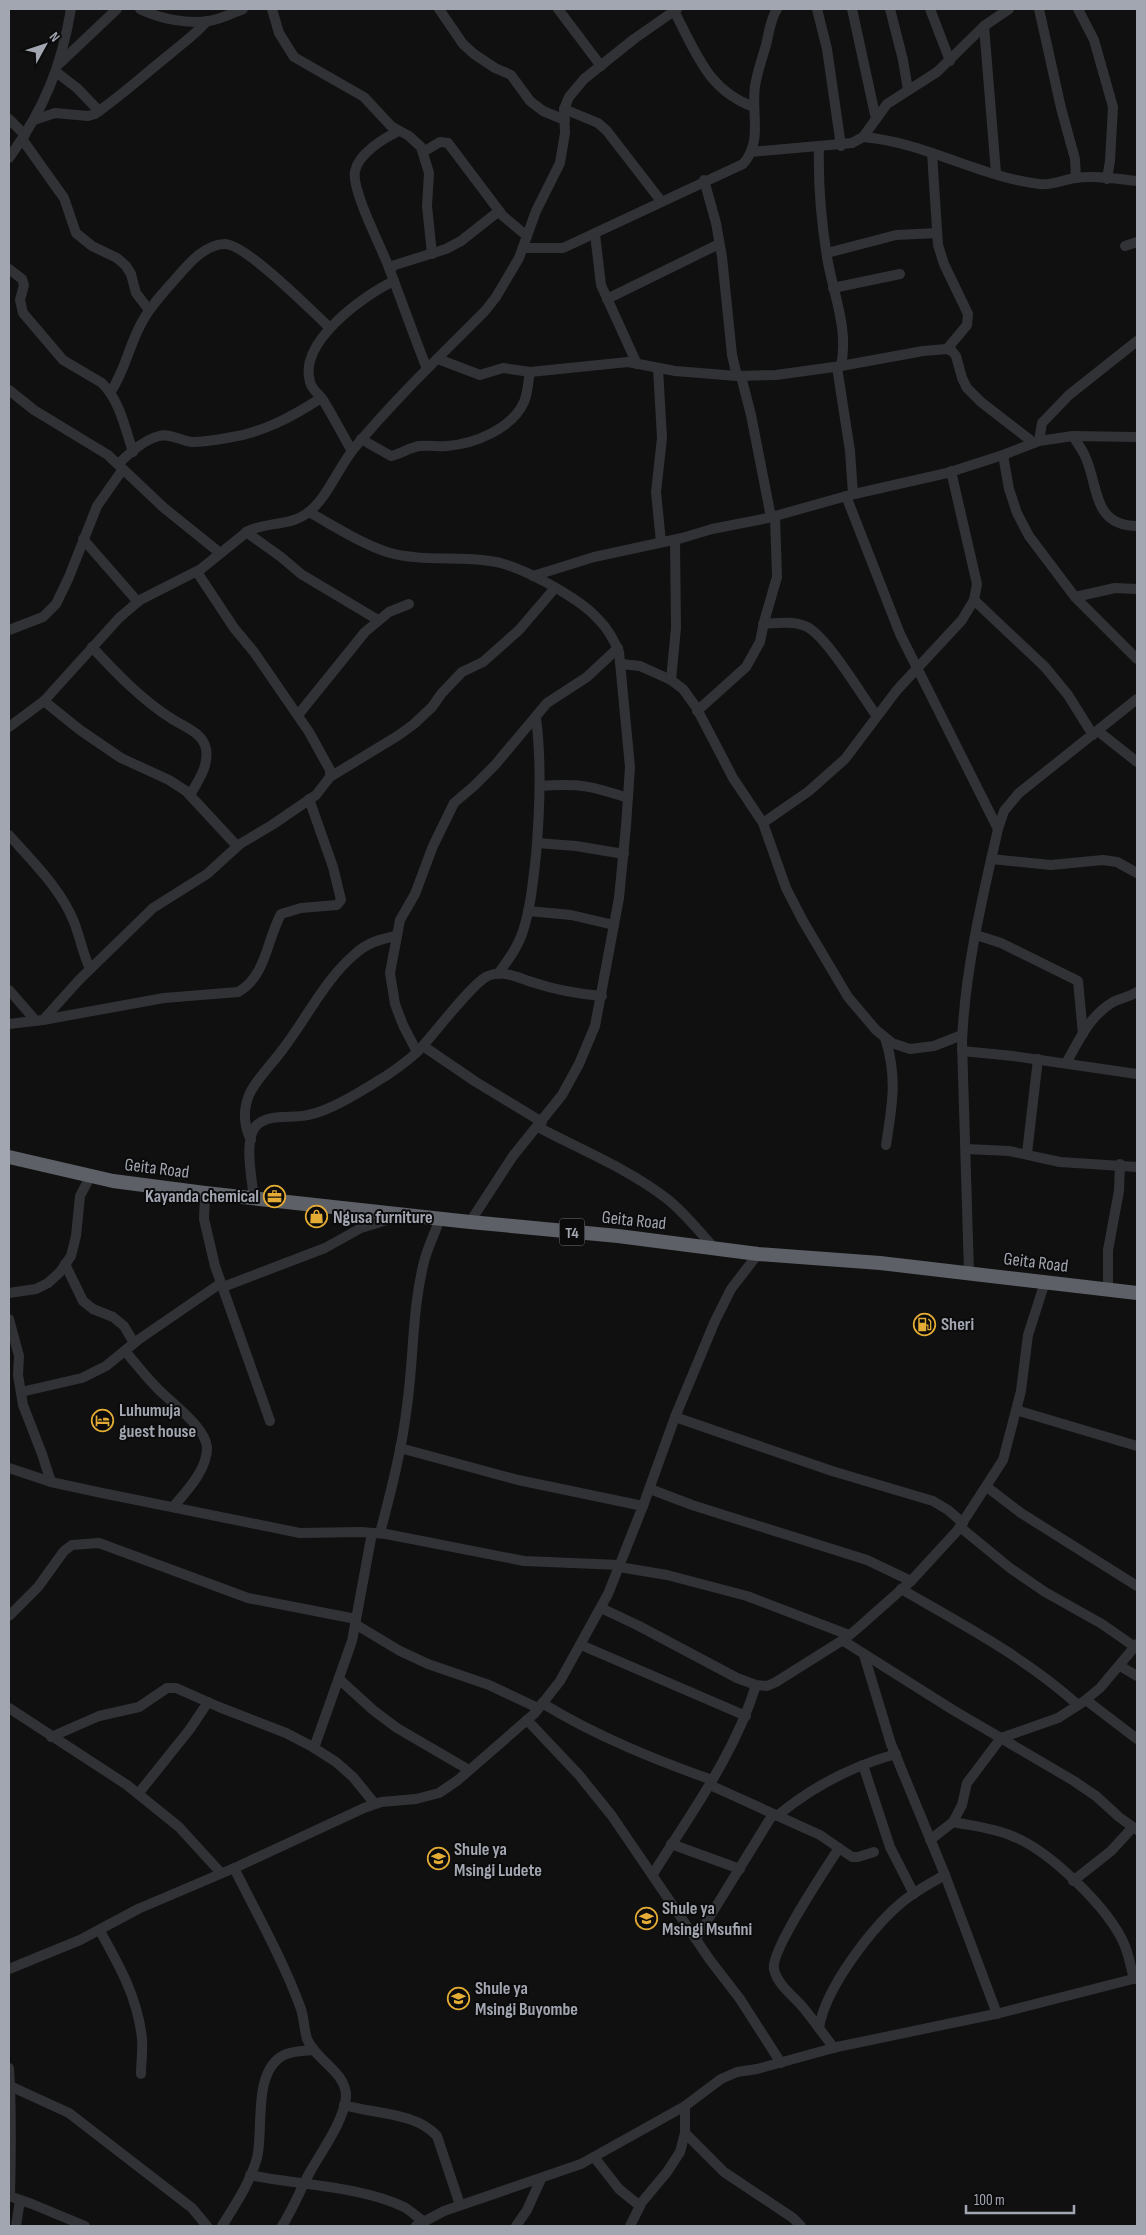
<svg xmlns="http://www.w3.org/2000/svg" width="1146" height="2235" font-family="'Sofia Sans Condensed',sans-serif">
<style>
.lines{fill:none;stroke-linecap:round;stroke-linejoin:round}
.minor{stroke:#313236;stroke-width:10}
.highway{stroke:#5d6066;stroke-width:14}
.labels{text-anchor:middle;stroke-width:4;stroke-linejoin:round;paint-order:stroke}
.shield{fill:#0b0b0c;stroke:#757880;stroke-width:1}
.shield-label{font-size:16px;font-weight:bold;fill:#a2a6b1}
.street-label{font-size:18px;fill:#a2a6b1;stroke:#0b0b0c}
.poi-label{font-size:18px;font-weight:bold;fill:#a2a6b1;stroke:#0b0b0c;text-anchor:start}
</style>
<rect width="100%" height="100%" fill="#101011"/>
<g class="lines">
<!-- minor -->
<g class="minor">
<path d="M140,9C160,19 187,24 209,21C221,19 233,13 243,9"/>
<path d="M272,9L279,33L294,57L364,97L391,126L409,136L421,147L429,173L427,206L432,254"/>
<path d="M439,9L463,44L474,54L495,68L511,75L530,101L543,111L565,120"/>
<path d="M558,9L601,66"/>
<path d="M817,9L827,49L841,146"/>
<path d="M852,9L876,119"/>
<path d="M890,9L903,60L908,90"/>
<path d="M930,9L950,61"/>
<path d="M1039,9L1061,108L1075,159L1076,178"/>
<path d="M1078,9L1094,40L1113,107L1110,161L1107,179"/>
<path d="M674,11C696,52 707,90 754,107"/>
<path d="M984,26L996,173"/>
<path d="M60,63L117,9"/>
<path d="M56,72L77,88L99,111"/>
<path d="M564,109L598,123L607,131L661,201"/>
<path d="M9,119L25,135"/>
<path d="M34,120L55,113L88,116L95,114C121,96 145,74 170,54C184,42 195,35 207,21"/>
<path d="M399,131C384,138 359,153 355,171C351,190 382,248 389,268C402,302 414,336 427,369"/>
<path d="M863,137C924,142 980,177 1039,184C1053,186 1064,179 1076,178C1095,175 1118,179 1137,181"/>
<path d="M22,139L64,198L76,233L92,246L117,258L126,266L131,274L136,293L149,310"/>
<path d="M819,146C818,183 821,220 827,257C833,294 849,328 841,366"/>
<path d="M423,152L440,142L448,143L503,216L527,236"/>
<path d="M751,152L852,143L863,137L887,104L937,72L984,26L1009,9"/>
<path d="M932,153L938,245L944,264L968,314L967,325L947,349"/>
<path d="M9,158C44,109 61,68 71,9"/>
<path d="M704,180L716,223L722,257L732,355L737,376"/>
<path d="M595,234L601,285L637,364"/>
<path d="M1125,246L1137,242"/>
<path d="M523,248H563L743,164C763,142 751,113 755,86C757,73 762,59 766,45C769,33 770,20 777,9"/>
<path d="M827,253L896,235L937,233"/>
<path d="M9,269L22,279L24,285L20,300L23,313L63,360L102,383C120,401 125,428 133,452"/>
<path d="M390,269L395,265L446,249L461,241L499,211"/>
<path d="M833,288L900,274"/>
<path d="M607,299L719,244"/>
<path d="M438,359L480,375L503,368L530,372L628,362L675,371L737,376L776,375L841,366L923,351L947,349L952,351L956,356L962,378L967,388L981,402L1034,443"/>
<path d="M837,367L850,451L853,494"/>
<path d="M658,368L662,438L656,492L661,542"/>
<path d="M741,376L751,415L771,517"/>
<path d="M9,390L34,410L108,455L163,507L220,553"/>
<path d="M110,393C126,369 128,348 141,324C150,306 165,291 178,276C190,262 205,245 224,244C244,242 313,312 330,328"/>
<path d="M1073,436C1077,443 1082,449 1085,456C1099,486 1092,526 1137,526"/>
<path d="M361,439L391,456C401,454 410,447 420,446C429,445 438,447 447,446C474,444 512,429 524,402C528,393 528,382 530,372"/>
<path d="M1039,441L1042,423L1069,395L1137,341"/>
<path d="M352,451C342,434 333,416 323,400C319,394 312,390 310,382C298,342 364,295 394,281"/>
<path d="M1003,455L1009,489L1017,513L1029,536L1075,597L1137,659"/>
<path d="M118,464C129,454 143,440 159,436C171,433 181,441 192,442C204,442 216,440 227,438C262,433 292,417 321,398"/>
<path d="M846,496L900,634L998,829"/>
<path d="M309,512C334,526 360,543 387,552C420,562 456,556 490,561C518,564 580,598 599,620C608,629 614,640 619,652L630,767L626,826L619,898L595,1026L579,1064L562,1095L513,1156L470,1222"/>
<path d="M246,532L281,557L301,574L378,620"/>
<path d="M83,539L138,602"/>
<path d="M533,576L594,557L682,538L712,529L768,518L850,495L947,473L1003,455L1039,441L1073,436L1137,437"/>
<path d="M1075,597L1115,588L1137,589"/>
<path d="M974,600L1045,667L1068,695L1093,735"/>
<path d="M763,624C777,623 793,621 805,626C825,633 862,696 876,715"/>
<path d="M9,630L43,617L56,604L69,577L97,506L123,469"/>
<path d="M92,647C116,673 142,700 172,719C185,727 203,733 206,749C209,766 198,781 190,795"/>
<path d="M621,664L640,666L671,680L683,689L696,707L733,778L763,823L786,888L803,921L848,997L876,1030L892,1043L910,1049L934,1046L962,1035"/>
<path d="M671,680L676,628L675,540"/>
<path d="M44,701L80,730L121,758L169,780L186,791L237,846"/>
<path d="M697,711L746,667L760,642L764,622L777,577L775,516"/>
<path d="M298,715L365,632L389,612L409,604"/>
<path d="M9,727L44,701L119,618L140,600L201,569L248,531C267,522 289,526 306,514C327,500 339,465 356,446C396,398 441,355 485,311L496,297L519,258L536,211L560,163L565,133L564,109L569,97L584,79L634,39L677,9"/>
<path d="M1098,731L1137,762"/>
<path d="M330,777L399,735L414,724L432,707L442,693L462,672L483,662L519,630L555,588"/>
<path d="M540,786C579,783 592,786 628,798"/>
<path d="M763,823L809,791L845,759L897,690L962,620L974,600L977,584L951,471"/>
<path d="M9,835C32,861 61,889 74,922C80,937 83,954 90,969"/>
<path d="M537,843L576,846L624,854"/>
<path d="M991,859L1051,865L1103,860L1117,862L1137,873"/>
<path d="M528,911L571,915L614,925"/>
<path d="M976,935L1001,943L1078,981L1083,1034"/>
<path d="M498,974C508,960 518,947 523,931C531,906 533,881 536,855C540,809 542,764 536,718"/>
<path d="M9,990L36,1021"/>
<path d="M43,1020L79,980L153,908L207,874L240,844L272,825L316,795L330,777V770L309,732L254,652L234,628L197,572"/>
<path d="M9,1024L43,1020L164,998L238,992C266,977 267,939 281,914L301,908L337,905L341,900L333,867L309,799"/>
<path d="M885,1038C898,1077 892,1106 886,1145"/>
<path d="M423,1046L476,1082L542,1122"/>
<path d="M962,1051L1013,1056L1137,1074"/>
<path d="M417,1052L403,1025L395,1004L390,973L400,920L415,894L433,846L454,803L474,786L495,765L547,703L587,677L618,648"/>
<path d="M1066,1063C1079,1041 1089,1016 1113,1002C1121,998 1129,997 1137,992"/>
<path d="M538,1127C581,1150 627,1168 666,1198C684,1212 699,1231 714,1248"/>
<path d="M251,1140C244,1126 243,1110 249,1095C256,1079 273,1063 283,1049C306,1019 326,978 355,954C367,943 380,939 396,936"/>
<path d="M966,1149L1009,1151L1060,1162L1137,1167"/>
<path d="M1027,1153L1038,1059"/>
<path d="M205,1193L204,1219L215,1266L270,1421"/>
<path d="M254,1198C252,1180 243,1138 257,1125C269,1113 293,1119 308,1115C333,1110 364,1089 386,1076C399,1067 411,1059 421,1048C434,1034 474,981 488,976C504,969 520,979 535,983C556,990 579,994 602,996"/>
<path d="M65,1264L83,1301L93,1309L113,1317L124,1326L134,1343"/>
<path d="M969,1273L962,1042C965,970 982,899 998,829L1004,811L1019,793L1137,699"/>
<path d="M223,1287L325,1248L361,1228L400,1216"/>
<path d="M1108,1289V1250L1119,1191L1120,1164"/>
<path d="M9,1293L36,1289L48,1283L60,1272L71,1256L76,1236L80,1196L90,1177"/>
<path d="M9,1319L19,1356L18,1375L23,1405L42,1454L51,1482"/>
<path d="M125,1351C136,1364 146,1377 158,1389C172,1403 205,1427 207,1447C208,1469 186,1492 173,1507"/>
<path d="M21,1392L82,1378L106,1366L138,1340L221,1283"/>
<path d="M1016,1410L1137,1446"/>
<path d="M675,1417L832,1471L933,1501L948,1510L963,1523"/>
<path d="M400,1448L518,1480L643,1506"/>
<path d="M9,1468L51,1482L102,1493L300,1533L361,1532L386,1534L524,1561L620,1565"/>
<path d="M987,1487L1021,1513L1137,1586"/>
<path d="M650,1489L692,1505L867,1560L911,1581"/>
<path d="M960,1527L1010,1568L1045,1592L1102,1624L1135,1647"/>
<path d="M380,1533C391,1491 402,1449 407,1406C414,1357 412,1306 425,1258C429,1245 435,1232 440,1219"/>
<path d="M619,1567L667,1575L747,1596L849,1635"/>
<path d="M901,1589C962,1624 1026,1658 1078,1705"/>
<path d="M601,1608L639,1626L737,1678L756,1685L767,1686L776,1682L846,1638L858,1628L911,1581L957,1531L1003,1460L1021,1391L1028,1335L1045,1282"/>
<path d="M9,1616L38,1587L64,1551L72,1545L99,1543L248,1598L356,1619"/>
<path d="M355,1624L400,1651L428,1664L489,1685L538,1708"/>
<path d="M842,1640L953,1710L1074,1781L1096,1796L1119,1817L1137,1830"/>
<path d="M581,1645L746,1716"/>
<path d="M864,1655L891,1744L945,1875L997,2014"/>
<path d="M1120,1666L1137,1676"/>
<path d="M339,1679L373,1710L397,1728L469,1770"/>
<path d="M1086,1700L1137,1739"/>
<path d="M542,1703C596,1736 653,1759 712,1780"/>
<path d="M9,1708L127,1785L179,1827L221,1873"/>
<path d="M527,1720L579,1775L612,1816L710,1960L740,1999L781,2063"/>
<path d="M51,1737L99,1716L139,1707L167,1688H176L219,1707L286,1733L311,1746L336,1762L353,1777L375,1804"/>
<path d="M314,1748L352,1641L372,1533"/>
<path d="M863,1765L890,1847L914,1894"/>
<path d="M710,1785L820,1835L852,1857H858L874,1852"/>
<path d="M138,1794L190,1729L208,1702"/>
<path d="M777,1816C812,1787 852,1766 896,1754"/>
<path d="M953,1822C973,1826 993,1828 1012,1836C1049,1850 1110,1909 1125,1946C1129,1956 1131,1968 1134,1979"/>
<path d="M930,1840L953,1822L962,1805L967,1783L1001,1738L1058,1718L1083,1702L1100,1688L1137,1644"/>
<path d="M671,1844L740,1869"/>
<path d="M234,1868C257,1914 283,1960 301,2009C304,2018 304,2029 307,2039C316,2061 347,2072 346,2097C344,2121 321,2152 310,2172C300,2190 293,2209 282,2226"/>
<path d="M653,1874C691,1813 735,1754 756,1685"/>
<path d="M1073,1881L1111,1851L1133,1827"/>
<path d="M100,1931C119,1965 138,1998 142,2039C143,2050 141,2062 141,2074"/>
<path d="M696,1939L773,1814"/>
<path d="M9,1969L80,1940L138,1909L239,1866L364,1808L381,1802L416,1799L439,1793L458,1780L535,1713L560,1681L608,1594L643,1506L675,1417L715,1321L731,1289L758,1254"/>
<path d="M819,2028C825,1988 874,1924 906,1899C918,1890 932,1882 945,1875"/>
<path d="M834,2048C823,2034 813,2019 801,2005C791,1994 777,1984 774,1969C770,1951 827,1867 839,1848"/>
<path d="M9,2068C12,2111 11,2153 10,2196"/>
<path d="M10,2086L69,2113L192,2208L207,2226"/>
<path d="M344,2105C374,2114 415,2112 437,2136L460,2205"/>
<path d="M685,2133L724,2172L793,2218L801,2226"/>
<path d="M594,2157L619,2189L640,2206"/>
<path d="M250,2175C297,2185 361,2186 404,2207C411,2211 417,2217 423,2221"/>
<path d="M9,2196L32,2204L85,2226"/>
<path d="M16,2226L20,2200"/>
<path d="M222,2226C235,2205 250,2183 257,2158C264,2130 252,2071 284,2055C292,2051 305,2051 314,2050"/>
<path d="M416,2226L444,2211L581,2164L685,2106L721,2079L737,2072L757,2069L837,2047L1000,2013L1137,1978"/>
<path d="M516,2226L527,2210L541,2179"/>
<path d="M630,2226L642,2202L667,2172L680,2152L685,2133V2106"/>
</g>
<!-- highway -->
<path class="highway" d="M9,1157L113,1181L205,1193L470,1222L618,1236L758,1254L880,1263L1137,1293"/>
</g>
<!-- icons -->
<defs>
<symbol id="office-ring" viewBox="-11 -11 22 22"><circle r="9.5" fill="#0b0b0c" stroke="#e4ac34" stroke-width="1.5"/><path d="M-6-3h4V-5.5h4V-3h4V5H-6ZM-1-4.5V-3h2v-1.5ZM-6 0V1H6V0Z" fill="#e4ac34"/></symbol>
<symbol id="shop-ring" viewBox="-11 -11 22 22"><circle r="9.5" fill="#0b0b0c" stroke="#e4ac34" stroke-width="1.5"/><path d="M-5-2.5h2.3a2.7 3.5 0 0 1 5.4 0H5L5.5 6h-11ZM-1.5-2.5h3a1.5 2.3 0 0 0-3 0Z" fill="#e4ac34"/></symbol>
<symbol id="fuel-ring" viewBox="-11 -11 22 22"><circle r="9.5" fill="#0b0b0c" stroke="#e4ac34" stroke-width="1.5"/><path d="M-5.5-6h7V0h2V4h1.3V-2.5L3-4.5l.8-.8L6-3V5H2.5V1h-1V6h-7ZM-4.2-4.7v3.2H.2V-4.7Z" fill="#e4ac34"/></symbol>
<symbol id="hotel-ring" viewBox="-11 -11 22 22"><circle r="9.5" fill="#0b0b0c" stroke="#e4ac34" stroke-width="1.5"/><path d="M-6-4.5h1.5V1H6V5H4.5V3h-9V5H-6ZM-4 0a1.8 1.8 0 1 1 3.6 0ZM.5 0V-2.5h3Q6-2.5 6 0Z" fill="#e4ac34"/></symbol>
<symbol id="school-ring" viewBox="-11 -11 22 22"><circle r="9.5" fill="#0b0b0c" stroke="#e4ac34" stroke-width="1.5"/><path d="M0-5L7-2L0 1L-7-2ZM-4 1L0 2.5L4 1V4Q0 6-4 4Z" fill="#e4ac34"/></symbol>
</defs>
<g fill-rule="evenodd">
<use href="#office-ring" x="262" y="1184" width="25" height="25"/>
<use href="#shop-ring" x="304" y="1204" width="25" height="25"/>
<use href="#fuel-ring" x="912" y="1312" width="25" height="25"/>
<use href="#hotel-ring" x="90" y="1408" width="25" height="25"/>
<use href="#school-ring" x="426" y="1846" width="25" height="25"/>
<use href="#school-ring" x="634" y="1906" width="25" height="25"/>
<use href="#school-ring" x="446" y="1986" width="25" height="25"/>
</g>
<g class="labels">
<!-- shield labels -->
<rect class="shield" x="559.5" y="1218.5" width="25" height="27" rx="4"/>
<g class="shield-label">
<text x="572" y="1238">T4</text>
</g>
<!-- street labels -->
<g class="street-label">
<text transform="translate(157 1168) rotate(7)" y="6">Geita Road</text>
<text transform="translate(634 1220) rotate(6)" y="6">Geita Road</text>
<text transform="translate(1036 1262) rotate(7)" y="6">Geita Road</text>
</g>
<!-- poi labels -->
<g class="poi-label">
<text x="259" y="1202" text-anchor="end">Kayanda chemical</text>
<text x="333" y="1223">Ngusa furniture</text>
<text x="941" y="1330">Sheri</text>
<text x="119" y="1416">Luhumuja<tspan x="119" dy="21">guest house</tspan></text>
<text x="454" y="1855">Shule ya<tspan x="454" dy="21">Msingi Ludete</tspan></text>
<text x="662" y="1914">Shule ya<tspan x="662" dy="21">Msingi Msufini</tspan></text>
<text x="475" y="1994">Shule ya<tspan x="475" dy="21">Msingi Buyombe</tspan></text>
</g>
</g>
<!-- border -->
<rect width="1146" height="2235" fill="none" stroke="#a2a6b1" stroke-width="20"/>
<!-- north arrow -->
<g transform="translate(45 45) rotate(50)" stroke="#0b0b0c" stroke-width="4" paint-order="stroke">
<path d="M0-4L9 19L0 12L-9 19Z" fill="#a2a6b1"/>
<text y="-8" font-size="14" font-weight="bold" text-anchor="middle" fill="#a2a6b1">N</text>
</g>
<!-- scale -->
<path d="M966 2205v8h108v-8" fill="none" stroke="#a2a6b1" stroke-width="2.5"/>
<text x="974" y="2205" font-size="15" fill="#a2a6b1" stroke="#0b0b0c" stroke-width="4" paint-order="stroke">100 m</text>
</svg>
